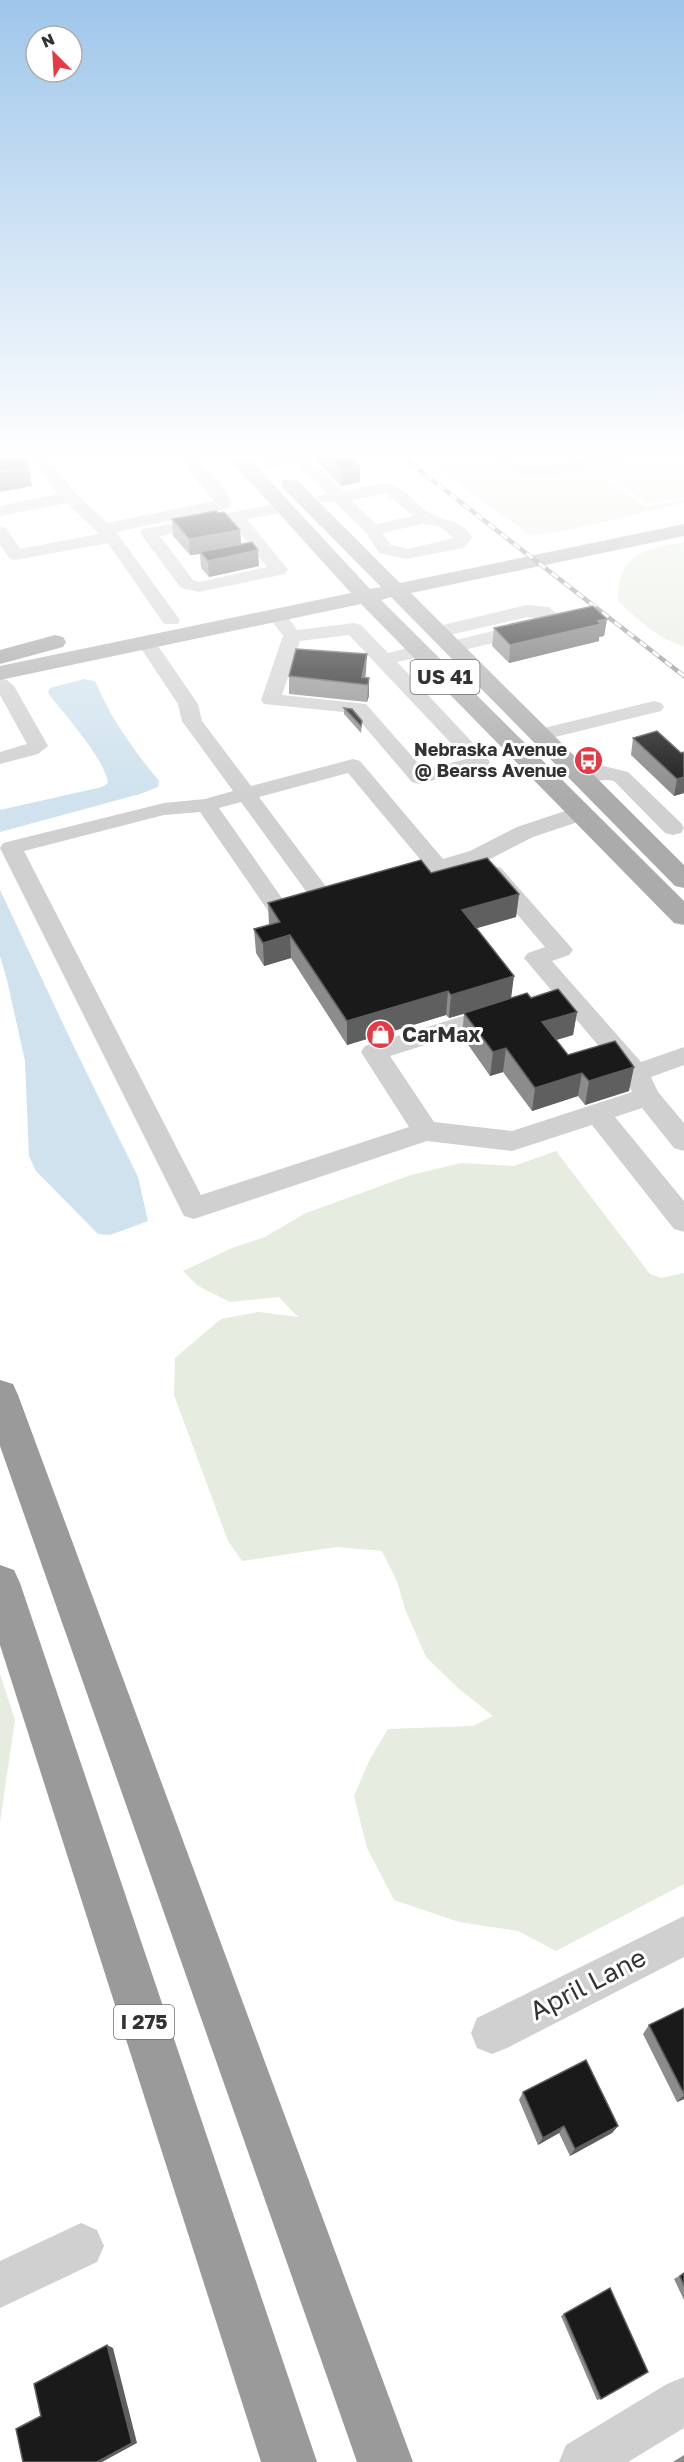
<svg xmlns="http://www.w3.org/2000/svg" width="684" height="2462" font-family="'Golos Text',sans-serif">
<style>
.green{fill:#e6ecdf}
.water{fill:#cfe2ee}
.lines{fill:none;stroke-linecap:round;stroke-linejoin:round}
.minor{fill:#d0d0d0;fill-rule:evenodd}
.major{fill:#ababab;fill-rule:evenodd}
.highway{fill:#9a9a9a;fill-rule:evenodd}
.rail-casing{stroke:#888;stroke-width:4.5}
.rail{stroke:#fff;stroke-width:3;stroke-dasharray:8;stroke-linecap:butt}
.wall{fill:#8c8c8c}
.shaded-wall{fill:#5f5f5f}
.building{fill:#1a1a1a;stroke:#5f5f5f;stroke-width:1.5}
.labels{text-anchor:middle;stroke-width:6;stroke-linejoin:round;paint-order:stroke}
.far-poi-label{font-size:18px;font-weight:bold;fill:#333;stroke:#fff;text-anchor:end}
.shield{fill:#fff;stroke:#707070;stroke-width:1.5}
.shield-label{font-size:20px;font-weight:bold;fill:#333}
.poi-label{font-size:21px;font-weight:bold;fill:#333;stroke:#fff;text-anchor:start}
.near-street-label{font-size:26px;fill:#333;stroke:#fff}
</style>
<rect width="100%" height="100%" fill="#fff"/>
<!-- green -->
<g class="green">
<path d="M419,455H573L641,504L648,506L684,500V503L573,529L531,536Z"/>
<path d="M579,455H684V498L646,503Z"/>
<path d="M684,542V646C658,639 636,619 618,600C618,552 645,550 684,542Z"/>
<path d="M556,1151L650,1274L661,1278L684,1273V1884L556,1951L518,1931L459,1922L394,1900L367,1848L354,1796L370,1759L388,1729L473,1726L493,1716L458,1688L426,1657L405,1609L397,1581L382,1551L336,1547L242,1561L228,1541L174,1395L175,1358L221,1319L258,1312L298,1317L279,1297L230,1302L198,1286L183,1271L232,1248L265,1237L306,1213L411,1175L461,1163L514,1166Z"/>
<path d="M0,1674L15,1720L0,1822Z"/>
</g>
<!-- water -->
<g class="water">
<path d="M84,679L95,681C110,717 134,751 159,781L158,787L140,794L0,832V810L102,787L108,783C105,759 64,714 48,693L50,688Z"/>
<path d="M0,890L74,1047L138,1177L148,1221L110,1235L98,1234L36,1171L29,1156L25,1061L7,980L0,956Z"/>
</g>
<g class="lines">
<!-- minor -->
<g class="minor">
<path d="M30,455H46L71,489L107,523L214,501L177,455H194L227,493L231,504L229,508L116,532L180,620L178,624H164L108,543L16,560L10,559L0,544V527L6,528L20,549L99,534L67,503L0,516V506L58,494Z"/>
<path d="M283,455H316L310,459L343,491C357,489 374,483 388,484C406,486 416,505 430,513C448,524 456,515 473,538L463,548L407,559L379,553L366,533L335,502H319L317,499L319,496L327,494L295,462L269,468L261,463L263,460ZM386,494L413,516L376,524L351,500ZM422,524L439,526L454,538L407,549L391,545L382,533Z"/>
<path d="M487,455H506L519,465L542,467L604,455H640L632,460C590,468 519,494 487,455Z"/>
<path d="M282,503L290,508L288,512L247,519L285,566L288,570L285,574L199,592L181,588L140,533L143,529L149,528ZM232,522L267,567L199,582L193,580L160,536Z"/>
<path d="M527,605L549,607L560,617L557,628L451,653L444,651L442,647L444,643L542,619L527,617L437,638L430,636L428,632L430,628Z"/>
<path d="M278,611L285,613L297,630L354,623L361,625L388,653L420,645L427,647L429,651L427,655L397,662L487,758L490,762L487,766L419,784L412,782L353,713L264,704L261,700L283,636L269,617L271,613ZM349,635L466,759L424,770L366,704L282,695L300,641Z"/>
<path d="M147,638L154,640L198,704L202,721L251,786L353,759L360,761L443,859L470,851L517,827L574,808L582,807L590,808L593,813L590,818L533,837L486,861L421,879L413,877L410,872L413,867L424,864L348,773L259,797L336,900L332,905L324,907L316,905L241,802L219,808L286,904L304,899L312,901L316,906C309,917 285,921 273,918L200,812L164,815L24,851L201,1195L409,1127L361,1052L365,1046L499,1005L508,1007L511,1013L508,1019L390,1056L434,1122L512,1131L632,1092L625,1077L524,958L528,953L545,947L482,873L485,868L493,866L501,868L569,945L573,950L569,955L552,961L641,1062L684,1047V1065L651,1077L658,1092L684,1123V1151L674,1148L642,1108L615,1117L684,1201V1232L674,1229L592,1125L512,1151L427,1141L194,1219L184,1216L0,848L3,843L164,803L205,799L233,791L182,721L178,704L138,644L140,640Z"/>
<path d="M0,678L7,680L14,686L48,746L38,754L0,764V752L27,744L0,695Z"/>
<path d="M654,701L661,703L664,707L661,711L539,741L532,739L529,735L532,731Z"/>
<path d="M604,766L628,772L681,823L684,828L681,833L673,835L665,833L614,781C599,777 587,786 574,782L570,778L574,774Z"/>
<path d="M684,1916V1957L507,2048L492,2054L477,2048L471,2033L477,2018Z"/>
<path d="M81,2223L97,2230L104,2246L97,2262L0,2308V2261Z"/>
<path d="M684,2377V2428L628,2462H559L566,2445L667,2384Z"/>
</g>
<!-- major -->
<path class="major" d="M226,455H246L370,589L381,587L283,488L281,484L283,480H297L400,583L684,524V536L411,593L684,865V888L675,886L391,597L381,600L684,901V925L674,923L361,604L0,680V666L351,593Z"/>
<!-- highway -->
<g class="highway">
<path d="M55,635L63,637L66,642L63,647L0,664V650Z"/>
<path d="M0,1380L13,1384L18,1395L413,2462H357L0,1446Z"/>
<path d="M0,1565L14,1570L20,1583L317,2462H261L0,1645Z"/>
</g>
<defs>
<path id="rail" d="M400,455L684,676"/>
</defs>
<!-- rail casing -->
<use href="#rail" class="rail-casing"/>
<!-- rail -->
<use href="#rail" class="rail"/>
</g>
<!-- wall -->
<g class="wall">
<path d="M314,455H349L360,466V482L341,486L314,459Z"/>
<path d="M172,519L240,530L241,544L259,566L209,577L201,568L200,554L190,555L173,536Z"/>
<path d="M607,619L604,636L599,637V641L509,663L492,646L494,628Z"/>
<path d="M366,671L365,678H369V696L367,702L289,694V676Z"/>
<path d="M344,708L362,721L361,733L344,714Z"/>
<path d="M633,738L681,753L684,752V793L674,796L631,755Z"/>
<path d="M431,873L519,894L516,917L476,928L511,998H531L577,1012L573,1035L556,1040L568,1055L629,1091L585,1105L578,1096L532,1111L503,1072L490,1076L462,1036L464,1014L449,1018L446,1015L347,1045L291,958L264,966L256,953L254,929L269,925L268,903Z"/>
<path d="M684,2008V2099L677,2102L643,2034L649,2025Z"/>
<path d="M523,2092L618,2126L612,2133L570,2156L559,2133L538,2145L519,2100Z"/>
<path d="M684,2273V2300L674,2279Z"/>
<path d="M610,2288L601,2399L597,2400L561,2316Z"/>
<path d="M684,2455V2462H673Z"/>
</g>
<!-- shaded-wall -->
<g class="shaded-wall">
<path d="M29,465L32,486L0,492V471Z"/>
<path d="M360,466V482L341,486V470Z"/>
<path d="M240,530L241,546L200,552V554L190,555L189,539Z"/>
<path d="M258,550L259,566L209,577L208,561Z"/>
<path d="M607,619L604,636L599,637V641L509,663L510,645Z"/>
<path d="M367,654L366,671L364,684L362,677Z"/>
<path d="M369,678V696L367,702L368,685Z"/>
<path d="M684,777V793L674,796L677,779Z"/>
<path d="M519,894L516,917L460,933L462,910Z"/>
<path d="M290,935L291,958L264,966L263,943Z"/>
<path d="M514,976L511,999L449,1018L451,995Z"/>
<path d="M448,991L446,1015L347,1045V1021Z"/>
<path d="M577,1012L573,1035L539,1045L542,1022Z"/>
<path d="M506,1048L503,1072L490,1076L493,1052Z"/>
<path d="M634,1067L629,1091L585,1105L589,1081Z"/>
<path d="M582,1073L578,1096L532,1111L535,1088Z"/>
<path d="M684,2095V2099L677,2102Z"/>
<path d="M564,2126L559,2133L538,2145L543,2138Z"/>
<path d="M618,2126L612,2133L570,2156L575,2149Z"/>
<path d="M107,2345L113,2348L137,2443L102,2462H97Z"/>
</g>
<!-- building -->
<g class="building">
<path d="M0,455H22L29,465L0,471Z"/>
<path d="M326,455H349L360,466L341,470Z"/>
<path d="M216,511L218,513L224,512L240,530L189,539L172,519Z"/>
<path d="M252,542L258,550L208,561L200,552Z"/>
<path d="M593,606L607,619L598,621L601,624L510,645L494,628Z"/>
<path d="M296,649L367,654L362,677L369,678L368,685L289,676Z"/>
<path d="M344,708L352,709L362,721L361,726Z"/>
<path d="M657,731L681,753L684,752V777L677,779L633,738Z"/>
<path d="M487,858L519,894L462,910L514,976L451,995L448,991L347,1021L290,935L263,943L254,929L280,922L268,903L421,860L431,873Z"/>
<path d="M558,989L577,1012L542,1022L568,1055L615,1041L634,1067L589,1081L582,1073L535,1088L506,1048L493,1052L464,1013L527,993L531,998Z"/>
<path d="M684,2008V2094L649,2025Z"/>
<path d="M586,2060L618,2126L575,2149L564,2126L543,2138L523,2092Z"/>
<path d="M684,2273V2286L680,2276Z"/>
<path d="M610,2288L648,2372L601,2399L564,2314Z"/>
<path d="M107,2345L132,2443L97,2462H23L16,2429L41,2416L34,2384Z"/>
</g>
<!-- sky -->
<linearGradient id="sky" x2="0" y2="1"><stop stop-color="#9ec6ea"/><stop offset="0.57" stop-color="#fff"/><stop offset="1" stop-color="#fff" stop-opacity="0"/></linearGradient>
<rect width="684" height="800" fill="url(#sky)"/>
<!-- icons -->
<defs>
<symbol id="bus-disc" viewBox="-11 -11 22 22"><circle r="9.5" fill="#e63946" stroke="#fff"/><path d="M-5-6H5V4H4V6H2V4H-2V6H-4V4H-5ZM-3.5-4V0h7V-4ZM-3.5 1.2v1.5H-2V1.2ZM2 1.2v1.5H3.5V1.2Z" fill="#fff"/></symbol>
<symbol id="shop-disc" viewBox="-11 -11 22 22"><circle r="9.5" fill="#e63946" stroke="#fff"/><path d="M-5-2.5h2.3a2.7 3.5 0 0 1 5.4 0H5L5.5 6h-11ZM-1.5-2.5h3a1.5 2.3 0 0 0-3 0Z" fill="#fff"/></symbol>
</defs>
<g fill-rule="evenodd">
<use href="#bus-disc" x="572" y="744" width="33" height="33"/>
<use href="#shop-disc" x="364" y="1018" width="33" height="33"/>
</g>
<g class="labels">
<!-- far-poi labels -->
<g class="far-poi-label">
<text x="567" y="756">Nebraska Avenue<tspan x="567" dy="21">@ Bearss Avenue</tspan></text>
</g>
<!-- shield labels -->
<g class="shield">
<rect x="410.5" y="660" width="69" height="34" rx="4.5"/>
<rect x="114" y="2005" width="60" height="34" rx="4.5"/>
</g>
<g class="shield-label">
<text x="445" y="684">US 41</text>
<text x="144" y="2029">I 275</text>
</g>
<!-- poi labels -->
<g class="poi-label">
<text x="402" y="1042">CarMax</text>
</g>
<!-- near-street labels -->
<g class="near-street-label">
<text transform="translate(588 1984) rotate(-27)" y="9">April Lane</text>
</g>
</g>
<!-- north arrow -->
<g transform="translate(54 54) rotate(336)"><circle r="28" fill="#ffffff" stroke="#adadad" stroke-width="1.5"/>
<path d="M0-4.5L10 22L0 15L-10 22Z" fill="#e63946"/>
<text y="-9" font-size="16" font-weight="bold" text-anchor="middle" fill="#333333">N</text>
</g>
</svg>
